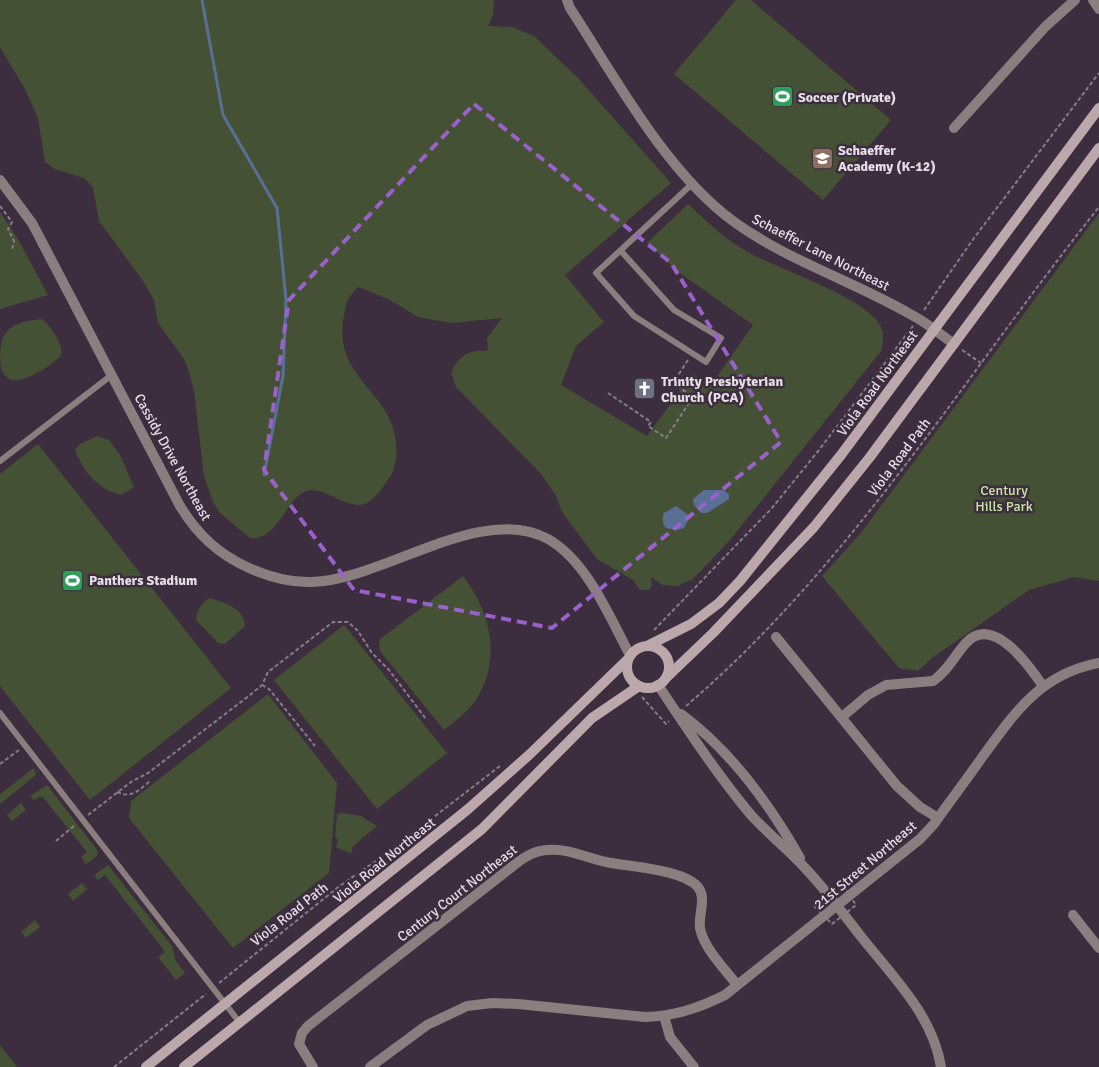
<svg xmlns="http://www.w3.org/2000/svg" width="1099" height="1067" font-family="Signika,sans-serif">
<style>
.green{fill:#445134}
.water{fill:#596f96}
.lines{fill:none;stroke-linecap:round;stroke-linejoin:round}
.stream{stroke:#596f96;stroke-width:3}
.path{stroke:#877c89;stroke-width:2;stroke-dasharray:4 2.5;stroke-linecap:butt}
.service{stroke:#8b7e7f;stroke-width:6}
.minor{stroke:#8b7e7f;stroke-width:10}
.secondary{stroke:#bca8aa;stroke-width:10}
.marked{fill:none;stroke:#9b61cb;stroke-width:4;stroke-dasharray:10 6;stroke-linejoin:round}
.labels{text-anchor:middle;stroke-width:5;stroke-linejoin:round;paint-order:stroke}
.poi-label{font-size:14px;font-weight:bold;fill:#e6dde7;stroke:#3c2e3e;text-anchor:start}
.street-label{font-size:14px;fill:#e6dde7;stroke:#3c2e3e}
.park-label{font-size:14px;fill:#c8e6a0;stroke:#3c2e3e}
</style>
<rect width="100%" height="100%" fill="#3c2e3e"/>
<!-- green -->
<g class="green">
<path d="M0,0H494L493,15L488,26L512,27L534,36L578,78L671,183L565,275L604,322L576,346L561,385L647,436L692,374L711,385L753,325L677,271L647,243L688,204C707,222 727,241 751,254C782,270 859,296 878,322C885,332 883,341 881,351L730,540L693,579L677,586L662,585L651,577L652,586L649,590H640L633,580L597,559L562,512L556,496L542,475L456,387L451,373C457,357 470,348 488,351L487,338L502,318L452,323L418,317L388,299L358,287C347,297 345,307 343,321C342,333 342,343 346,354C359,388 391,401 396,442C398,458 395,472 385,484C379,493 371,504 359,505C344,505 326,490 312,490C287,490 281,541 250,538L220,513L213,502L204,476L194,391L189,372L184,359L158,323L154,300L143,281L99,221L93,187L84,178L55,169L45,162L38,118L25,89L0,47Z"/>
<path d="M736,0H751L891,120L823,200L674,74Z"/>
<path d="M0,212L18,239L48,295L0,309Z"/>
<path d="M1099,213V581L1074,577L1029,590L932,658L918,671L899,668L822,576L860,534Z"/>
<path d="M42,319C51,327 64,344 61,356C43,372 0,400 0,357C0,327 15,322 42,319Z"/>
<path d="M97,436L109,440L120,455L134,487L122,495C99,491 83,471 75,450L80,444Z"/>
<path d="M38,444L231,688L90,800L0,686V474Z"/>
<path d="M463,576C490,611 502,658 477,698C469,711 456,720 444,730L380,651L379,640Z"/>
<path d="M210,598C225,603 244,608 245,626L225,644L218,643L196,620C196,612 202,601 210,598Z"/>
<path d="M344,625L447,753L377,809L274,680Z"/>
<path d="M268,694L337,783L329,873L233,948L129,818L131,801Z"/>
<path d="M34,768L36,775L0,804V794Z"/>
<path d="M47,785L98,851L97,856L86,864L81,857L87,852L42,796L34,800L30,796Z"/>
<path d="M21,803L26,810L12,821L7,815Z"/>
<path d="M344,813L361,816L377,826L353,846L351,854L336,847L338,841L335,836L337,814Z"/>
<path d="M108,865L172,946L176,961L185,973L176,980L158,957L165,952L160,945L105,875L98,880L94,875Z"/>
<path d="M82,883L87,889L73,901L68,894Z"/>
<path d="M35,920L40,927L26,938L21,932Z"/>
<path d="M0,1045L17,1067H0Z"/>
</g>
<!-- water -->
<g class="water">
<path d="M704,490H723L729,494V499L707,513H701L694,505L693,499Z"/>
<path d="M676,506L690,516L684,528L676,530L666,528C662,523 662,519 664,513Z"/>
</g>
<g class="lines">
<!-- stream -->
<path class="stream" d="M202,0L223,115L277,208L286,300L283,376L264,475"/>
<!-- path -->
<g class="path">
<path d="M0,206L12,222L8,229L14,241L12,250"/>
<path d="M924,310L974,238L1099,73"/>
<path d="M962,350L981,363"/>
<path d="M608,393L651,422L648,426L666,438L693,397L673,383L688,360"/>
<path d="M654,630L772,508L819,450L913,326"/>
<path d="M262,685L269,689L315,746"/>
<path d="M642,697L666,724L669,721"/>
<path d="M686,706C852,564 964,376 1099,207"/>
<path d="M0,764L19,750"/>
<path d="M117,792C132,799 139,790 150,781"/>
<path d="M88,815L131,782L148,773L250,695L262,685L268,672L333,622H348L358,631L372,653L389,670L426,719"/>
<path d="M56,841L75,825"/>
<path d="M842,884L856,905L832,924L814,906Z"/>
<path d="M219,983L341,885L382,857L500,766"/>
<path d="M114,1067L206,994"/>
</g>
<!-- service -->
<g class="service">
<path d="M621,251L674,310L721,338L706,362L634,316L596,273L692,184"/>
<path d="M0,461L113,374"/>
<path d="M0,713L240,1023"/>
</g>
<!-- minor -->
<g class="minor">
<path d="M567,0L570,8C615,77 666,172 733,221C786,260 853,281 910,314C926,322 940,334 954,344"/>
<path d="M1093,0L1099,9"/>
<path d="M954,128L1045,27L1075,0"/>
<path d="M0,180L32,223L180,506C198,535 218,554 249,568C267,576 291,583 312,582C383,580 482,502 548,539C587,561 609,616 630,655"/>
<path d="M776,637L897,786L920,807L938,818"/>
<path d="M658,685C688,730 716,773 751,815C768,834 788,849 805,868C826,890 844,915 863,939C894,978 933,1016 941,1067"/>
<path d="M681,714C730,750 770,805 800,858"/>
<path d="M842,717L868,695L886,685L933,681C947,672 955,655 966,643C993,613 1030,667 1043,686"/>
<path d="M1073,915L1099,948"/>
<path d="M664,1016L670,1037L694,1067"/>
<path d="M313,1067L299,1044L302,1033L308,1026L513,866C523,858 533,851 547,850C569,848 586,858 606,862C629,867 683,869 698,887C707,898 698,915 700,928C704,949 725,969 737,985"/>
<path d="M370,1067L427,1025L467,1006L492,1003L518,1004L645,1017C675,1016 699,1008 725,995L920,839L934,824C950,801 967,779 983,756C1016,711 1041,674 1099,663"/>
</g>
<!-- secondary -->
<g class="secondary">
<path d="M649,645L691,624L719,603L740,581L841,455L1099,108"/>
<circle cx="648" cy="667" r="21"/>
<path d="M666,678L713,633L814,527L870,457L1099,148"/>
<path d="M146,1067L467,810L529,755L627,660"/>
<path d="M184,1067L482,829L592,718L639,686"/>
</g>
</g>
<!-- marked area -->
<path class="marked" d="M474,104L671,263L781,442L552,628L354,590L264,470L289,300Z"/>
<!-- icons -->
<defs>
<symbol id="stadium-square" viewBox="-11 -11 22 22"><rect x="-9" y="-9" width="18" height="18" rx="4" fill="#2e9e5b" stroke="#3c2e3e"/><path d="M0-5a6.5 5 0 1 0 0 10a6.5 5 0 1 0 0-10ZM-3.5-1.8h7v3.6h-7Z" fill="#fff"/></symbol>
<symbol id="school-square" viewBox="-11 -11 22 22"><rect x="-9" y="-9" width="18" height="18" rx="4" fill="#8d6e63" stroke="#3c2e3e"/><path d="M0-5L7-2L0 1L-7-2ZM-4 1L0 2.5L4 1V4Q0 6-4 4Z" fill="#fff"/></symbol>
<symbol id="church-square" viewBox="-11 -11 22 22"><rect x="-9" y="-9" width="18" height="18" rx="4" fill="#6b7280" stroke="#3c2e3e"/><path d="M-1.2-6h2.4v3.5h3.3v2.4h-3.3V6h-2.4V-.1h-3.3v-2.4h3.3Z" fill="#fff"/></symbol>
</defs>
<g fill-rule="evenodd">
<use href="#stadium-square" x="770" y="84" width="25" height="25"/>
<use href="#school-square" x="810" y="146" width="25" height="25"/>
<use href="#church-square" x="632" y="376" width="25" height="25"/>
<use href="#stadium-square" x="60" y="568" width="25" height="25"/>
</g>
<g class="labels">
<!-- poi labels -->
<g class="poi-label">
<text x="798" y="102">Soccer (Private)</text>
<text x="838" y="155">Schaeffer<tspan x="838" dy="16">Academy (K-12)</tspan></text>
<text x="661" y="386">Trinity Presbyterian<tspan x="661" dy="16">Church (PCA)</tspan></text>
<text x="89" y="585">Panthers Stadium</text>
</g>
<!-- street labels -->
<g class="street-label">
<text transform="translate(821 252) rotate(27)" y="5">Schaeffer Lane Northeast</text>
<text transform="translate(877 383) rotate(-54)" y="5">Viola Road Northeast</text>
<text transform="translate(173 457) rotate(61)" y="5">Cassidy Drive Northeast</text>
<text transform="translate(899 457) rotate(-53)" y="5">Viola Road Path</text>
<text transform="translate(384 860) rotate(-39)" y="5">Viola Road Northeast</text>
<text transform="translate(865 865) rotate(-40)" y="5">21st Street Northeast</text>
<text transform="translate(457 893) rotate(-38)" y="5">Century Court Northeast</text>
<text transform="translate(289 914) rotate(-38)" y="5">Viola Road Path</text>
</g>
<!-- park labels -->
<g class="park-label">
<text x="1004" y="495">Century<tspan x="1004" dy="16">Hills Park</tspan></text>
</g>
</g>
</svg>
